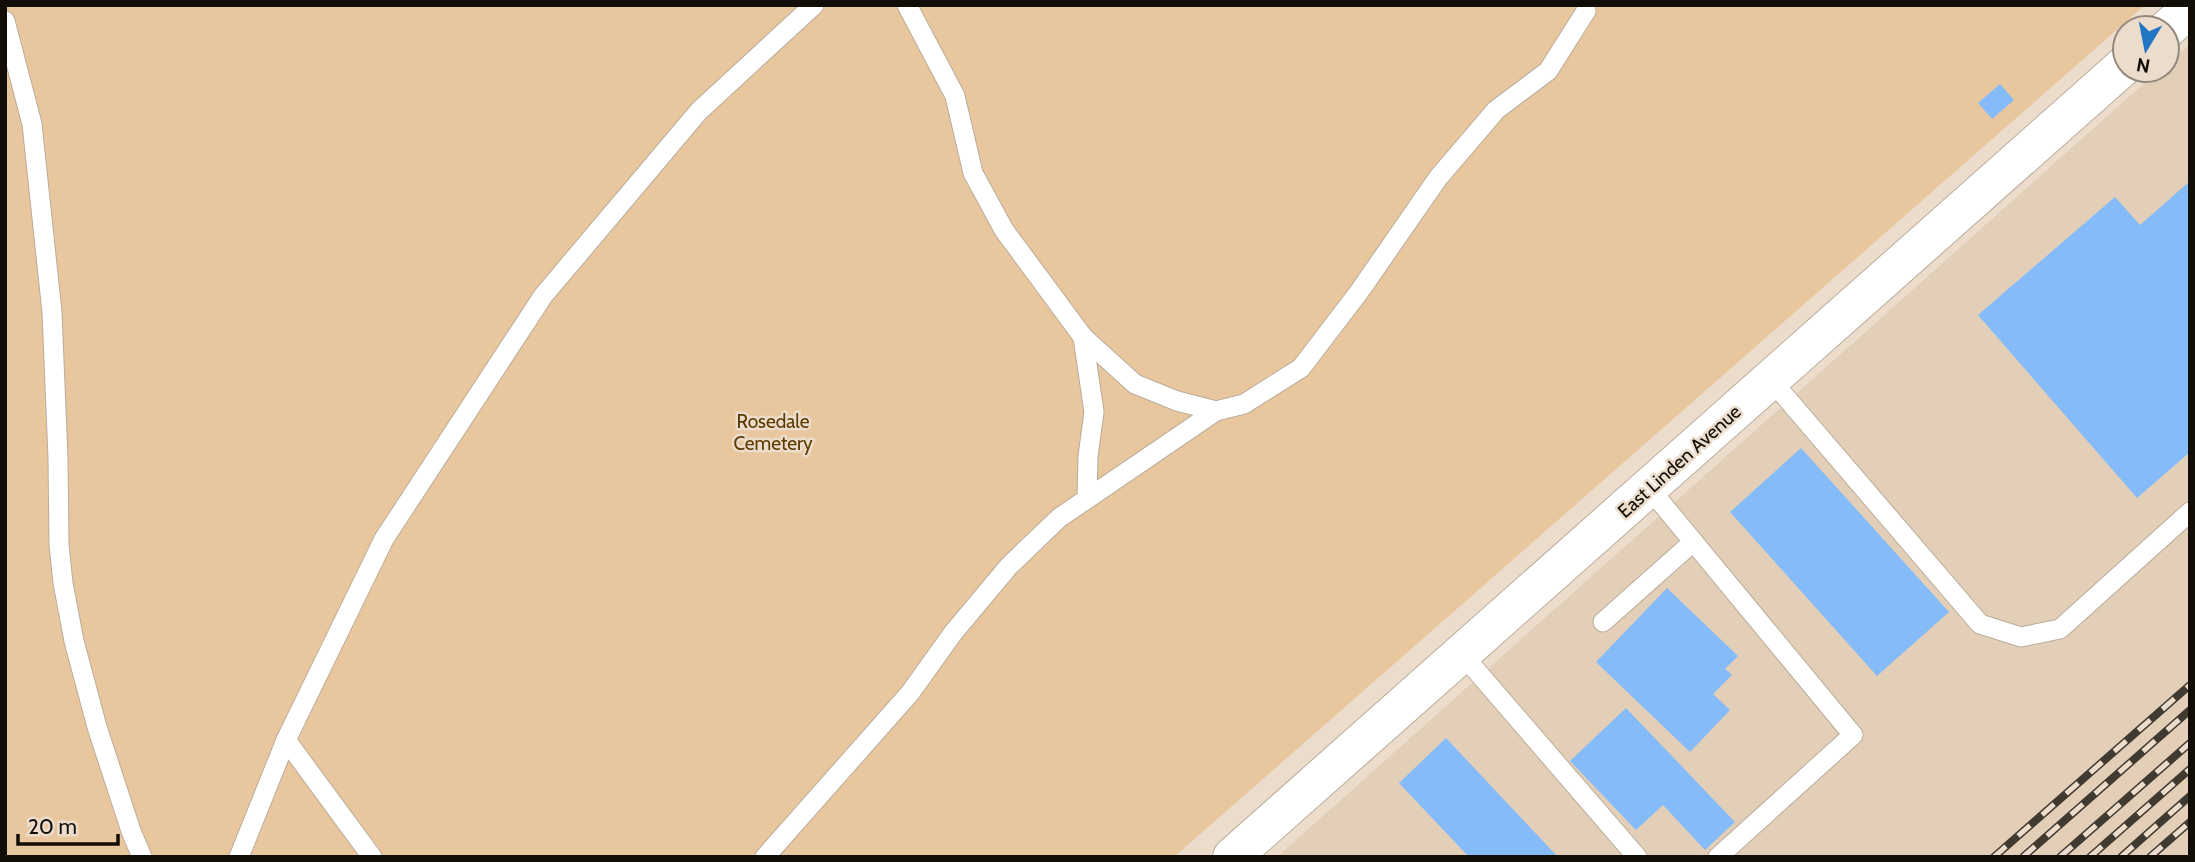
<svg xmlns="http://www.w3.org/2000/svg" width="2195" height="862" font-family="Cabin,sans-serif">
<style>
.built{fill:#e3cfb8}
.green{fill:#e9c79e}
.building{fill:#84bbf8}
.lines{fill:none;stroke-linecap:round;stroke-linejoin:round}
.service-casing{stroke:#baac9b;stroke-width:21}
.tertiary-casing{stroke:#baac9b;stroke-width:40}
.service{stroke:#fff;stroke-width:19}
.tertiary{stroke:#fff;stroke-width:38}
.rail-casing{stroke:#413a31;stroke-width:8}
.rail{stroke:#ebdccb;stroke-width:5;stroke-dasharray:16;stroke-linecap:butt}
.labels{text-anchor:middle;stroke-width:5;stroke-linejoin:round;paint-order:stroke}
.park-label{font-size:19px;fill:#5c3a00;stroke:#ebdccb}
.street-label{font-size:19px;fill:#120d07;stroke:#ebdccb}
</style>
<rect width="100%" height="100%" fill="#ebdccb"/>
<!-- built -->
<path class="built" d="M2190,44V857H1277L2122,103L2160,70H2167V64Z"/>
<!-- green -->
<path class="green" d="M5,5H2145L1174,857H5Z"/>
<!-- building -->
<g class="building">
<path d="M2000,84L2014,100L1992,119L1978,103Z"/>
<path d="M2190,181V452L2137,498L1978,315L2115,197L2140,225Z"/>
<path d="M1801,448L1949,612L1877,676L1730,512Z"/>
<path d="M1667,588L1738,656L1725,669L1732,675L1713,694L1730,710L1690,752L1596,662Z"/>
<path d="M1626,708L1735,822L1705,850L1663,805L1636,830L1570,761Z"/>
<path d="M1446,738L1558,857H1469L1399,783Z"/>
</g>
<g class="lines">
<defs>
<g id="service">
<path d="M907,5L955,96L973,173L1004,230L1083,337L1094,412L1088,456L1087,498"/>
<path d="M5,21L32,124L52,312L58,458L59,545L63,583L74,641L97,727L131,831L142,857"/>
<path d="M1083,337L1135,384L1177,401L1216,411"/>
<path d="M1771,380L1980,624L2021,637L2060,629L2190,512"/>
<path d="M1649,488L1853,735L1718,857"/>
<path d="M1603,622L1693,542"/>
<path d="M1462,654L1637,857"/>
<path d="M286,740L372,857"/>
<path d="M239,857L286,740L384,539L543,296L699,111L814,5"/>
<path d="M765,857L910,693L953,633L1009,566L1059,518L1216,411L1244,404L1301,368L1359,292L1438,178L1496,110L1548,71L1586,11"/>
</g>
<g id="tertiary">
<path d="M2167,29L2190,9"/>
<path d="M1232,857L2125,65"/>
</g>
</defs>
<!-- service casing -->
<use href="#service" class="service-casing"/>
<!-- tertiary casing -->
<use href="#tertiary" class="tertiary-casing"/>
<!-- service -->
<use href="#service" class="service"/>
<!-- tertiary -->
<use href="#tertiary" class="tertiary"/>
<defs>
<g id="rail">
<path d="M1994,857L2190,685"/>
<path d="M2023,857L2190,710"/>
<path d="M2060,857L2190,743"/>
<path d="M2090,857L2190,769"/>
<path d="M2121,857L2190,796"/>
<path d="M2150,857L2190,822"/>
</g>
</defs>
<!-- rail casing -->
<use href="#rail" class="rail-casing"/>
<!-- rail -->
<use href="#rail" class="rail"/>
</g>
<g class="labels">
<!-- park labels -->
<g class="park-label">
<text x="773" y="428">Rosedale<tspan x="773" dy="22">Cemetery</tspan></text>
</g>
<!-- street labels -->
<g class="street-label">
<text transform="translate(1679 461) rotate(-42)" y="7">East Linden Avenue</text>
</g>
</g>
<!-- border -->
<rect width="2195" height="862" fill="none" stroke="#120d07" stroke-width="14"/>
<!-- north arrow -->
<g transform="translate(2146 49) rotate(190)"><circle r="33" fill="#ebdccb" stroke="#94897d" stroke-width="2"/>
<path d="M0-5L12 26L0 18L-12 26Z" fill="#2376c4"/>
<text y="-10" font-size="19" font-weight="bold" text-anchor="middle" fill="#120d07">N</text>
</g>
<!-- scale -->
<path d="M18 834v10h100v-10" fill="none" stroke="#120d07" stroke-width="3.5"/>
<text x="28" y="834" font-size="21" fill="#120d07" stroke="#ebdccb" stroke-width="5" paint-order="stroke">20 m</text>
</svg>
